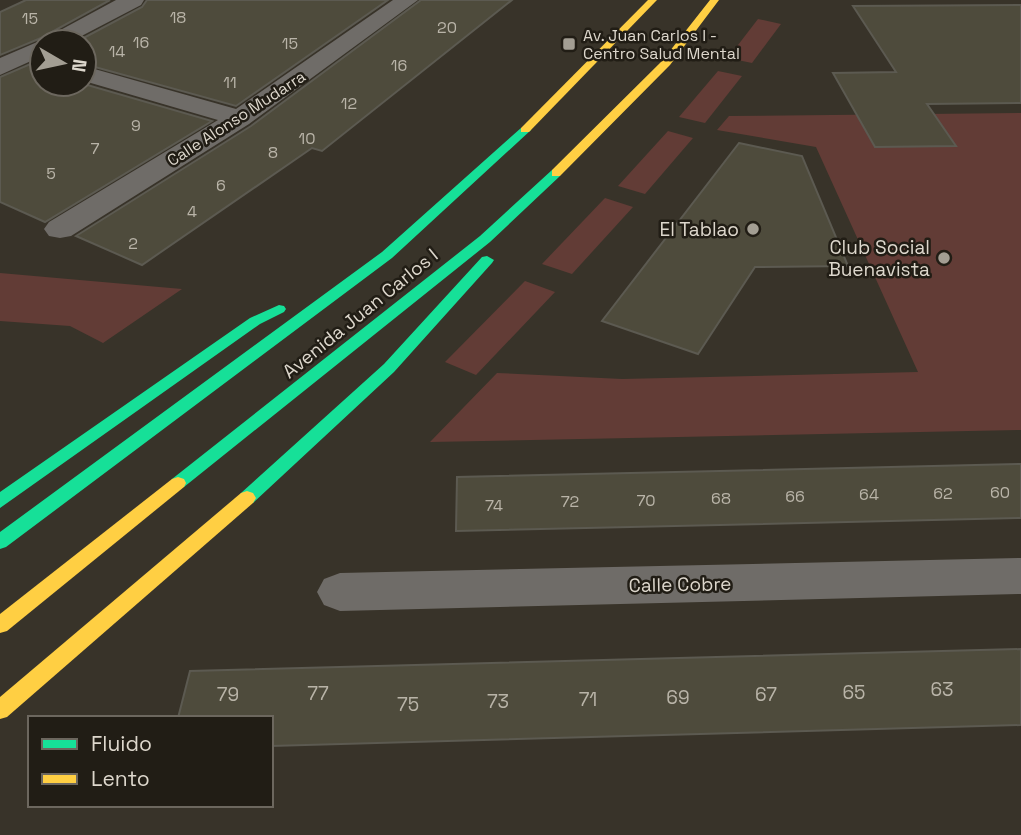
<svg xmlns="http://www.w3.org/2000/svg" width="1021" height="835" font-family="'Space Grotesk',sans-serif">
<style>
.green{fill:#623c36}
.building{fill:#4e4b3c;stroke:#5c5a51;stroke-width:2}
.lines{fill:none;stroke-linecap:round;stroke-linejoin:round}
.street{fill:#6f6c68;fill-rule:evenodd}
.fast{fill:#16e098;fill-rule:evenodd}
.slow{fill:#ffcf43;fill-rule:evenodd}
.poi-dot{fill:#a39e93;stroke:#211d15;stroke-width:2.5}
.labels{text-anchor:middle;stroke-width:5;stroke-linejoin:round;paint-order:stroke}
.number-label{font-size:16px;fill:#b9b4a8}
.far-poi-label{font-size:16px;fill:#ddd7cc;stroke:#211d15;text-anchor:start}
.far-street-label{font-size:16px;fill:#ddd7cc;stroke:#211d15}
.poi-label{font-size:19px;fill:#ddd7cc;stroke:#211d15;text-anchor:end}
.street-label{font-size:19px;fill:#ddd7cc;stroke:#211d15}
.near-number-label{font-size:19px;fill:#b9b4a8}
</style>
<rect width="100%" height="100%" fill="#383329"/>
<!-- green -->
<g class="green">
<path d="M758,19L781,24L752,63L728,58Z"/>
<path d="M718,71L742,76L705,123L679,117Z"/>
<path d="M1021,113V430L430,442L497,373L622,379L918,372L816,147L717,130L729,116Z"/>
<path d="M668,131L693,138L645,194L618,186Z"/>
<path d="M605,198L633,207L572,274L542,264Z"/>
<path d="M0,273L182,289L103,343L70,326L0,321Z"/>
<path d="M525,281L555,292L476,375L445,362Z"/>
</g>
<!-- building -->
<g class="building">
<path d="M26,0H110L41,38L0,55V12Z"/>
<path d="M147,0H388L236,106L84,64V42H76L142,7Z"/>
<path d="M421,0H512L322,151L312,148L142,265L76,236L251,126Z"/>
<path d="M1021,5V103L927,104L956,146L875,147L833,73L896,72L853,6Z"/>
<path d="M42,59V84H84L212,121L45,222L0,202V77Z"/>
<path d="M739,143L802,156L848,266L755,267L698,354L602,321Z"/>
<path d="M1021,464V518L456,531L457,477Z"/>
<path d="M1021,649V725L271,746V718H178L190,671Z"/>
</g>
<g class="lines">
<!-- street -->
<g class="street">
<path d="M116,0H144L141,5L70,42H42V56L0,75V58L42,40Z"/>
<path d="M393,0H418L249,124L71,236L60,238L49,236L44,229L49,222L218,120L84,81V66L236,109Z"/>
<path d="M1021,558V594L340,611L324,605L317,592L324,579L340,573Z"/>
</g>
<!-- fast -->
<g class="fast">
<path d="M521,128L531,130L392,258L6,547L0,549V532L382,252Z"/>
<path d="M556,169L560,170V176L490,242L184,487H172L170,483L172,479L480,236L552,170Z"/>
<path d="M487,256L494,260L492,263L394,372L253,503H241L238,498L241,493L384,364L482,257Z"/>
<path d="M279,305L284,306L286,309L284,312L260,324L0,508V492L250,318Z"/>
</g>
<!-- slow -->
<g class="slow">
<path d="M648,0H657L529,132H521V128Z"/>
<path d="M710,0H719L670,65L560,176H552V170L662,61Z"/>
<path d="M178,477L184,479L186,483L184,487L7,631L0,633V614L172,479Z"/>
<path d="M247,491L253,493L256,498L253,503L7,717L0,719V697L241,493Z"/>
</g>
</g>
<!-- markers -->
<g class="poi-dot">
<rect x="562" y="37" width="14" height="14" rx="3.5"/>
<circle cx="753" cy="229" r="7"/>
<circle cx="944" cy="258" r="7"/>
</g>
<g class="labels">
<!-- number labels -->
<g class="number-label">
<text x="178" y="23">18</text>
<text x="30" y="24">15</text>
<text x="447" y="33">20</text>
<text x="141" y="48">16</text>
<text x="290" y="49">15</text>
<text x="117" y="57">14</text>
<text x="399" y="71">16</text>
<text x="230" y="88">11</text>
<text x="349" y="109">12</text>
<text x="136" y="131">9</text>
<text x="307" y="144">10</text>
<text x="95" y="154">7</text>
<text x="273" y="158">8</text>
<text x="51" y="179">5</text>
<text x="221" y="191">6</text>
<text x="192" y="217">4</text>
<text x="133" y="249">2</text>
<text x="1000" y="498">60</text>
<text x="943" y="499">62</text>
<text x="869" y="500">64</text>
<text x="795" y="502">66</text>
<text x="721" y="504">68</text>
<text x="646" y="506">70</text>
<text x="570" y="507">72</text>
<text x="494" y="511">74</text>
</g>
<!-- far-poi labels -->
<g class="far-poi-label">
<text x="583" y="41">Av. Juan Carlos I -<tspan x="583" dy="18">Centro Salud Mental</tspan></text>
</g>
<!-- far-street labels -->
<g class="far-street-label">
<text transform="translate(236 118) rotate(-33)" y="6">Calle Alonso Mudarra</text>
</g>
<!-- poi labels -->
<g class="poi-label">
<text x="739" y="236">El Tablao</text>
<text x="930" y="254">Club Social<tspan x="930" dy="22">Buenavista</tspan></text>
</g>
<!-- street labels -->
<g class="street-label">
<text transform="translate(360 313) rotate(-39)" y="7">Avenida Juan Carlos I</text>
<text transform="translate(680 584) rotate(-1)" y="7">Calle Cobre</text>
</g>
<!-- near-number labels -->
<g class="near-number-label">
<text x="942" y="696">63</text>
<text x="854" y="699">65</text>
<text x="318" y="700">77</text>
<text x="228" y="701">79</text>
<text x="766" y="701">67</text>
<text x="678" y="704">69</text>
<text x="588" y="706">71</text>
<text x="498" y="708">73</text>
<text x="408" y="711">75</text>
</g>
</g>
<!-- legend -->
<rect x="28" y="716" width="245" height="91" fill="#211d15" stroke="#6c675e" stroke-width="2"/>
<rect x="42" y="739" width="35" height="10" fill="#16e098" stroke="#6c675e" stroke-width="2"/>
<text x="91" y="751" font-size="21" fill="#ddd7cc">Fluido</text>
<rect x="42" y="774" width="35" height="10" fill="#ffcf43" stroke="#6c675e" stroke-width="2"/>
<text x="91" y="786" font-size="21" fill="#ddd7cc">Lento</text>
<!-- north arrow -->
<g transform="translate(63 63) rotate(99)"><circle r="33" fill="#211d15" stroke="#6c675e" stroke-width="2"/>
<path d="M0-5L12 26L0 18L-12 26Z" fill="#a39e93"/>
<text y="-10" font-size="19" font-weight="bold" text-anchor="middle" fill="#ddd7cc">N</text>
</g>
</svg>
